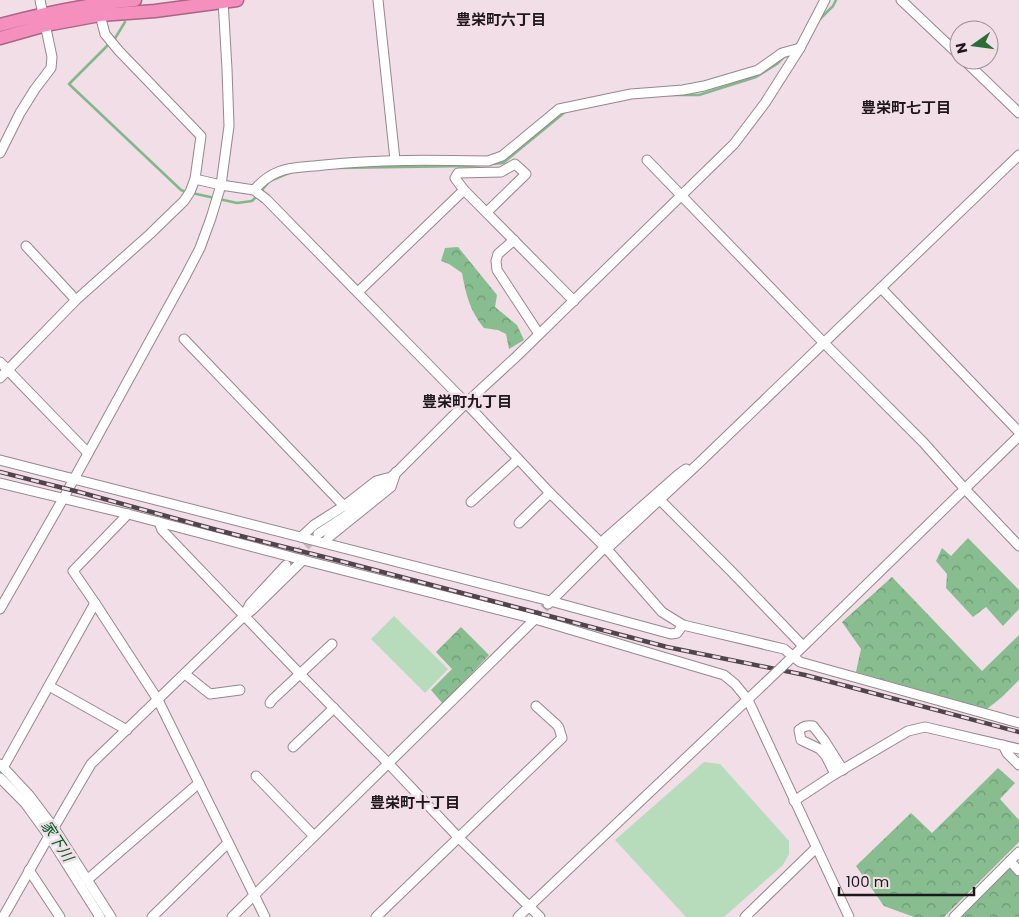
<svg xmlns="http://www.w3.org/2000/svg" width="1019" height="917" font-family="Poppins,'Noto Sans JP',sans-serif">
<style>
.forest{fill:url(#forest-crowns)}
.garden{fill:#b6dcbb}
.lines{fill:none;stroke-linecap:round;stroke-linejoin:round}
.stream{stroke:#81b88a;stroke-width:2.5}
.river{stroke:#81b88a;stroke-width:16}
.minor-tunnel{stroke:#c7b6bd;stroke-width:9;stroke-dasharray:9 4.5;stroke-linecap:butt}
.minor-casing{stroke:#97868d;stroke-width:11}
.highway-casing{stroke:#aa6585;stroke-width:15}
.minor{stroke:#fff;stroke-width:9}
.highway{stroke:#f58fbe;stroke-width:12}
.rail-casing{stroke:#4f454a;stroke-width:4.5}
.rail{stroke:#f1dee6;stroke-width:2.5;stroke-dasharray:8;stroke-linecap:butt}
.minor-bridge-casing{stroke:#97868d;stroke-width:11;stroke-linecap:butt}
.minor-bridge{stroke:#fff;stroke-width:9}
.labels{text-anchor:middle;stroke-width:5;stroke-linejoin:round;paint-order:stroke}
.neighbourhood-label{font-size:15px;font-weight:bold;fill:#1f181b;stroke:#f1dee6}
.water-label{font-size:15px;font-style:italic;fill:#005c23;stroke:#f1dee6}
</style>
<defs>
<pattern id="forest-crowns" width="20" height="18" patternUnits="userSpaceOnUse" patternTransform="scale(1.25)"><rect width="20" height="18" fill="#87bd8f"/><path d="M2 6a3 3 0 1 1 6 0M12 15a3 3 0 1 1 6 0" fill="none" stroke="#6e9974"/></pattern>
</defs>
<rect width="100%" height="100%" fill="#f1dee6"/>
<!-- forest -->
<g class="forest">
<path d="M458,247L497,295L495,307L517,325L524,340L509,349L506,334L498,330L484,328C470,311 466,295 462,273L449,264L441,261L445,248Z"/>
<path d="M968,538L1019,590V609L1003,626L986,607L973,617L946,588L947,574L936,561L942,548L951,556Z"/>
<path d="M892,577L982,671L1019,635V680L1002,697L987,709L856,672L861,649L842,622Z"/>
<path d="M461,627L489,655L443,704L431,690L452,669L436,652Z"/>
<path d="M998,768L1015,783L1000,799L1019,820V842L944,917H914L884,906L856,866L911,813L932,833Z"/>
<path d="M1011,867L1019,875V917H959Z"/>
</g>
<!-- garden -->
<g class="garden">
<path d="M394,616L448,669L425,693L371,639Z"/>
<path d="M704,762L720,764L789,841V854L783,865L724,917H686L615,840Z"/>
</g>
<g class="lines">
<!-- stream -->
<g class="stream">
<path d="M819,20L833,6L836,0"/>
<path d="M114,40L125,22"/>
<path d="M110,43L69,84L181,190L186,192"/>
<path d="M669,95H699L756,77L777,64L784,57"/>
<path d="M491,164L503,163L565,112"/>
<path d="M336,168L468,166L481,165"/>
<path d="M261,191L270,181L289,173"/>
<path d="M192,193L237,203L252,201L257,196"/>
</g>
<!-- river -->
<path class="river" d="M87,888L106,917"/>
<!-- minor-tunnel -->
<g class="minor-tunnel">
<path d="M286,565L316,536"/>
<path d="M535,619L548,604"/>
</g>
<defs>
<g id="minor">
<path d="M378,0L395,160"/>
<path d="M901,0L959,55"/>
<path d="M964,60L1019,113"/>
<path d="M0,153L20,113L35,89L51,68L52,57L40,0"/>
<path d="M647,160L824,343L923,442L964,488L1019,546"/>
<path d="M195,179L221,185L254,190L266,199L466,403L550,493L605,547L662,612L683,625L784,649L800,662L1019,723"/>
<path d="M254,190C261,182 268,176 278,172C292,166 309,167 324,165C379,159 433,160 488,161L502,156L559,109L631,94L683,90L704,86L758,70L782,53L800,48"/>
<path d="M487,212L526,174L515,164L501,172L458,173L455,178L464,190L574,301"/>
<path d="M514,240L498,254L496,261L497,270L539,334"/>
<path d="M26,246L76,300"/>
<path d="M881,288L1019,432"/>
<path d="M358,292L464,190"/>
<path d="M184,339L344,506"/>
<path d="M0,362L88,453"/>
<path d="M0,378L76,300L150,234L184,201L190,192L195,179L201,136L119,51L105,34L100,15"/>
<path d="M0,460L550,601L671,634L677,633L683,625"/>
<path d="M0,483L128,514L303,560L535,619L724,675L735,684L748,700L849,917"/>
<path d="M471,502L518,459"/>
<path d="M663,503L732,572L803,646"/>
<path d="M128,514L73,571L95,603L158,700L265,917"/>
<path d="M159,522L162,530L300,674L388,763L459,838L540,917"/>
<path d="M519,523L550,493"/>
<path d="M318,534L347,515L397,472L466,403L517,356L734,144L765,103L800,48L825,0"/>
<path d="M301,537L314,525L344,506L376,481L387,478"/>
<path d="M325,543L329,537L391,487L396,472"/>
<path d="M605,547V539L679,474L686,469"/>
<path d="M548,604L605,547L610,546L699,463L1019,155"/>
<path d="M0,609L63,499L186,275L200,248L211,218L221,185L229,126L227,69L223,0"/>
<path d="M245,614L250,604L286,565"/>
<path d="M785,664L1019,436"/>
<path d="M185,674L210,694L240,690"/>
<path d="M49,686L127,730"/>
<path d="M270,703L272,700L332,644"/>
<path d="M1003,745L1007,753L1019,765"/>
<path d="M293,747L334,708"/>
<path d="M0,764L29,795L54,828L111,917"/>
<path d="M4,766L95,603"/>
<path d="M835,774L826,756L820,749L801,740L799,730C804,726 807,725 813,726L824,740L843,770"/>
<path d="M256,776L314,836"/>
<path d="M0,778L25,803L49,836L100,917"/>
<path d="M794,801L835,774L908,731L925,727L1019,749"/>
<path d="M1010,861L1019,871"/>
<path d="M29,870L60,917"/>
<path d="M87,880L199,783"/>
<path d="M3,917L49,836L91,764L244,616L252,610L303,560"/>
<path d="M152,917L228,843"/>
<path d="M232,917L535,619"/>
<path d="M376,917L562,738L559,728L557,725L536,706"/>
<path d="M518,917L765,683"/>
<path d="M745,917L816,848"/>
<path d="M954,917L1019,852"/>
</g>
<g id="highway">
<path d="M0,25C45,13 89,4 135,0"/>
<path d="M0,38L46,25L100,15L155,11L237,0"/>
</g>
</defs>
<!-- minor casing -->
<use href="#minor" class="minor-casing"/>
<!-- highway casing -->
<use href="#highway" class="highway-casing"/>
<!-- minor -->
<use href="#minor" class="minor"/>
<!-- highway -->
<use href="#highway" class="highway"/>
<defs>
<path id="rail" d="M0,472L79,492L217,530L348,563L667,647L805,675L1019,732"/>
</defs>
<!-- rail casing -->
<use href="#rail" class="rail-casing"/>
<!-- rail -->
<use href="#rail" class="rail"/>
<defs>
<path id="minor-bridge" d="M765,683L785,664"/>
</defs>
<!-- minor-bridge casing -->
<use href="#minor-bridge" class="minor-bridge-casing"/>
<!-- minor-bridge -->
<use href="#minor-bridge" class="minor-bridge"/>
</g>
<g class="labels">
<!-- neighbourhood labels -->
<g class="neighbourhood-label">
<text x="501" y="25">豊栄町六丁目</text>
<text x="906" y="113">豊栄町七丁目</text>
<text x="467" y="407">豊栄町九丁目</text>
<text x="415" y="808">豊栄町十丁目</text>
</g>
<!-- water labels -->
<g class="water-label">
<text transform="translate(57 841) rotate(57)" y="5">家下川</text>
</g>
</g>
<!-- north arrow -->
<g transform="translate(974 45) rotate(256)"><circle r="24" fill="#f1dee6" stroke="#9d8f95"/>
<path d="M0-4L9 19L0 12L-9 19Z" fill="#296e39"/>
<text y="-8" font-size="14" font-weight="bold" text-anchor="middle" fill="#1f181b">N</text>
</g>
<!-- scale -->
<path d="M839 887v8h135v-8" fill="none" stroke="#1f181b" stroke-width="2.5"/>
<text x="846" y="887" font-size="15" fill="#1f181b" stroke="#f1dee6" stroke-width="4" paint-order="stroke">100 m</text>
</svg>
